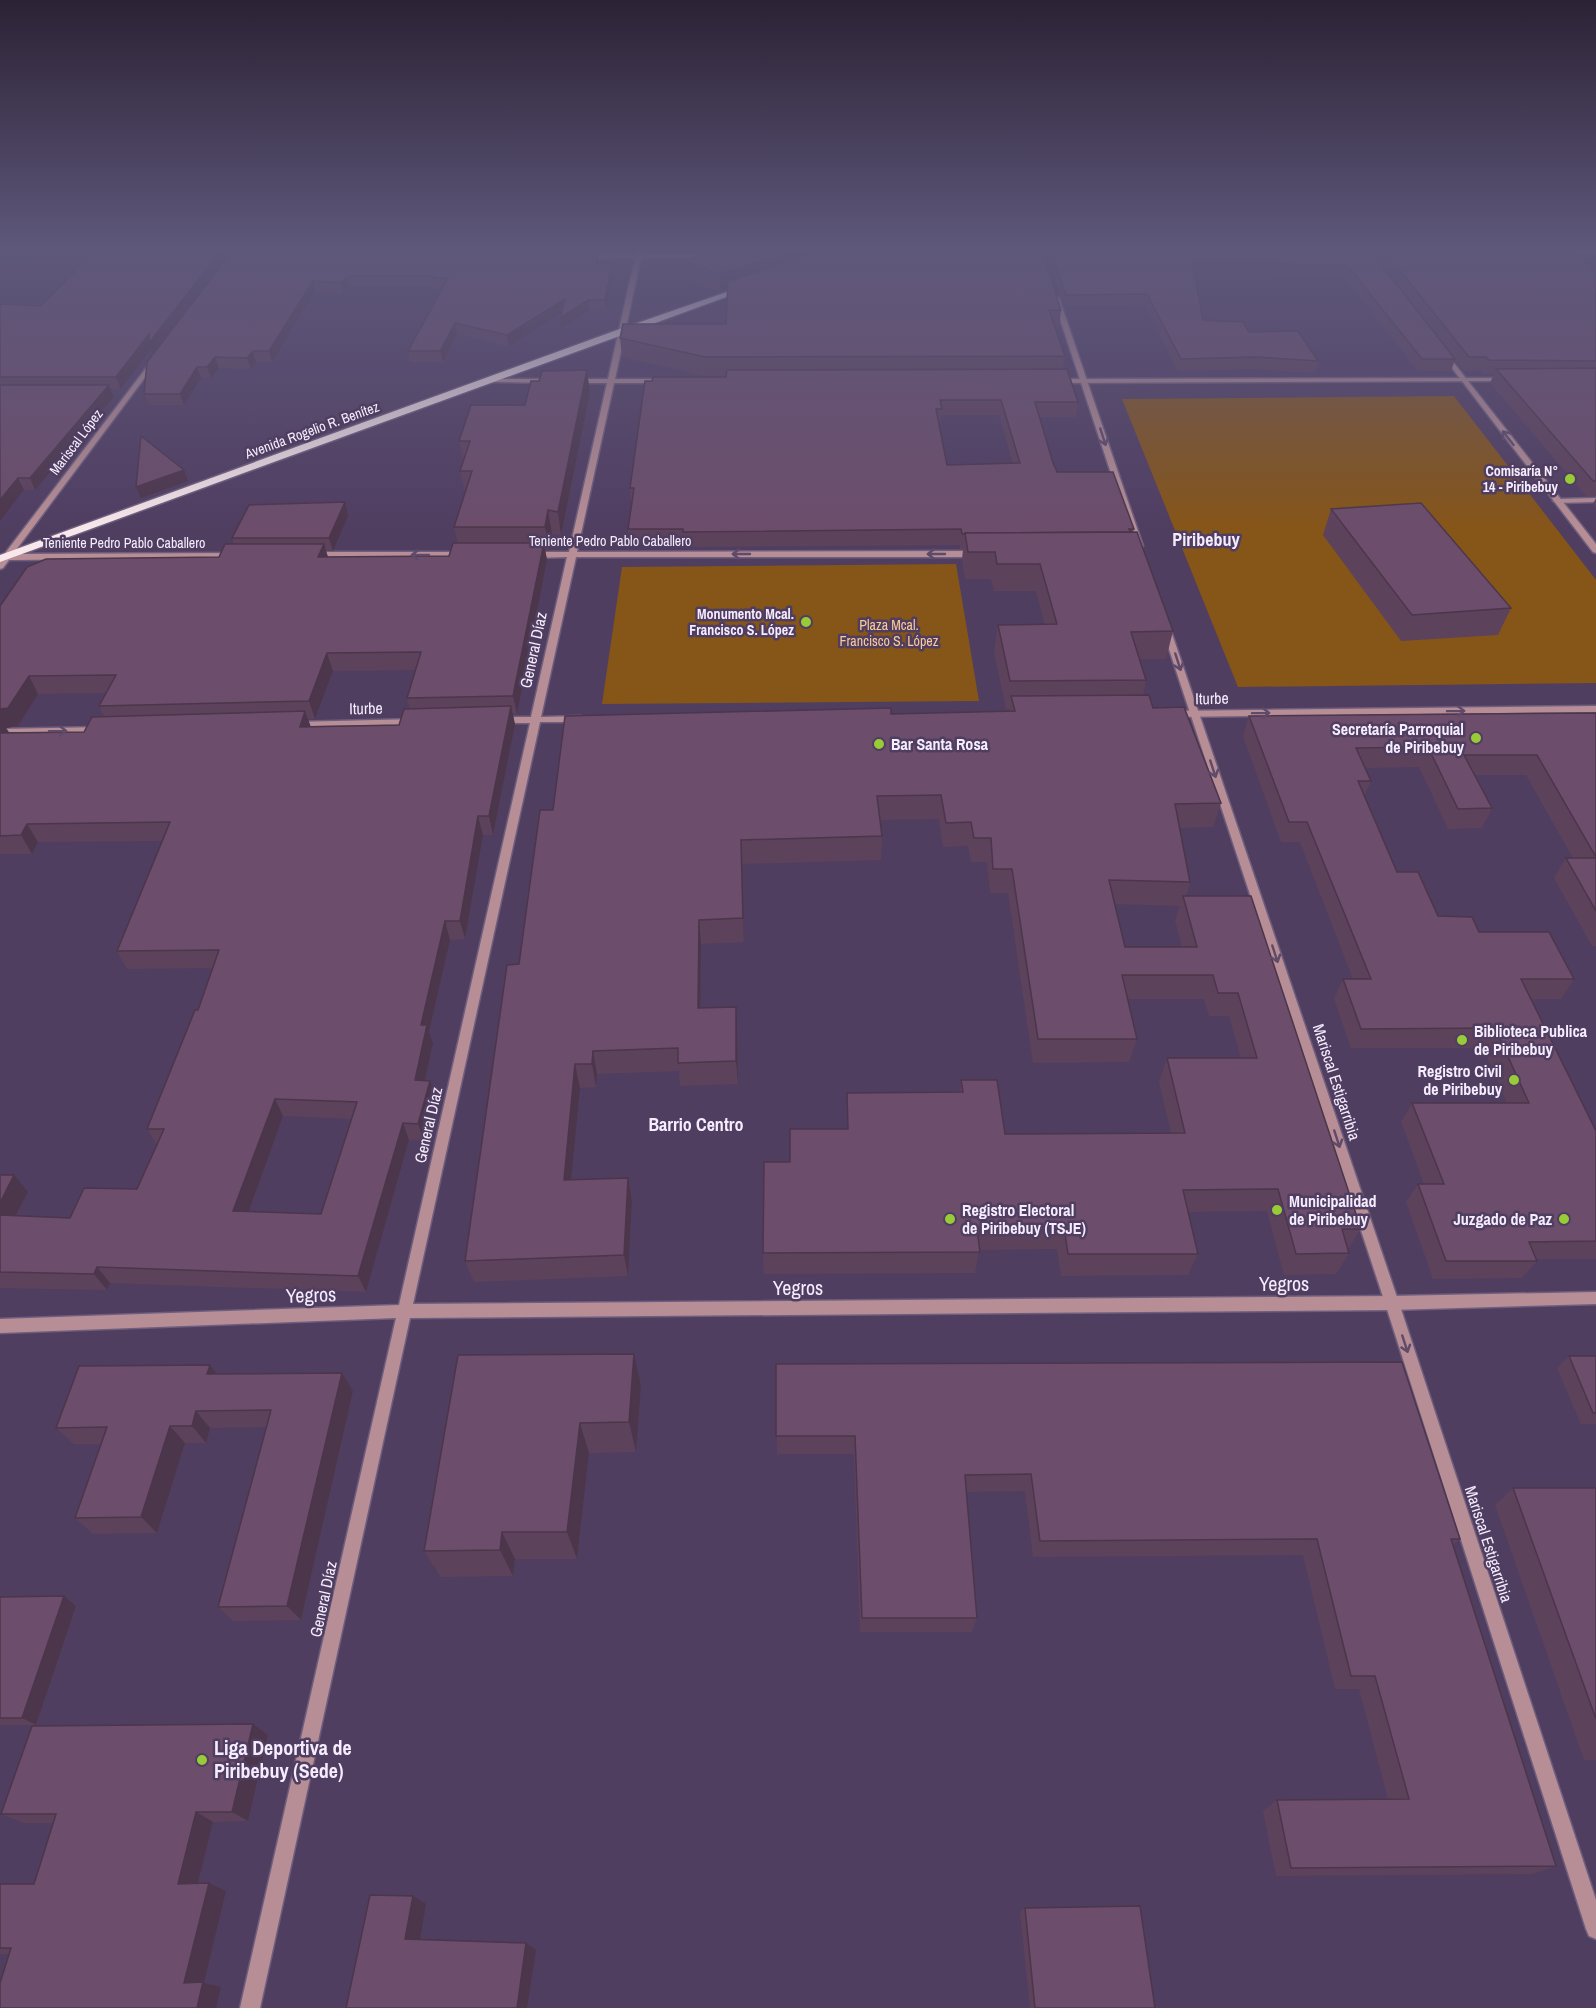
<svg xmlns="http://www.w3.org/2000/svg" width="1596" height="2008" font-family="'Archivo Narrow',sans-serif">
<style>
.green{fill:#865518}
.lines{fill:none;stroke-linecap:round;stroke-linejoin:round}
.minor-casing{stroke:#6e5e7d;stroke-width:3}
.tertiary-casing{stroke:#6e5e7d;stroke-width:3}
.primary-casing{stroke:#6e5e7d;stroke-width:3}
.minor{fill:#b78e95;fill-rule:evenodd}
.tertiary{fill:#b78e95;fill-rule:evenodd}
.primary{fill:#f9e8eb;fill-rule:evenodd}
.wall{fill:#5d425c;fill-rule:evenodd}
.shaded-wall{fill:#4c364b}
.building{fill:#6c4d6b;stroke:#4c364b;stroke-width:1.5;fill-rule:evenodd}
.oneway{stroke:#5f4a69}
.poi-dot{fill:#98cb37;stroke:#503e61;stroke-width:2}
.labels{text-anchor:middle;stroke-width:5;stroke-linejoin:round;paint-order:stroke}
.far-street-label{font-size:14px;fill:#f5edff;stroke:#503e61}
.far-poi-label{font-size:14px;font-weight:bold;fill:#f5edff;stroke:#503e61;text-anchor:end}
.far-park-label{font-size:14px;fill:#faca97;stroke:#503e61}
.street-label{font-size:16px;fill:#f5edff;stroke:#503e61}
.poi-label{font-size:16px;font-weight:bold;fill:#f5edff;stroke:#503e61;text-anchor:start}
.far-district-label{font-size:18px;font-weight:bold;fill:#f5edff;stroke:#503e61}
.neighbourhood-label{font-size:18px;font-weight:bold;fill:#f5edff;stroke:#503e61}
.near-street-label{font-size:20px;fill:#f5edff;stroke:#503e61}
.near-poi-label{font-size:20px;font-weight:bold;fill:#f5edff;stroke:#503e61;text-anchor:start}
</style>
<rect width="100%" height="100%" fill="#503e61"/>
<!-- green -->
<g class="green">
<path d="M1454,396L1596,580V683L1238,687L1122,399Z"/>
<path d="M956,564L979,701L602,704L622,567Z"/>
</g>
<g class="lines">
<defs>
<g id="minor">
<path d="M637,249H643L642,255L713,254L716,256L713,258H641L615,379H659L663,381L659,383H614L577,552L979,551L983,554L979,557H576L541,717L581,716L586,719L581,722H540L413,1304L1392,1296L1596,1292V1304L1392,1310L410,1318L260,2008H240L396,1318L0,1333V1319L399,1305L530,723H499L494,720L499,717H531L567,557L531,558L527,555L531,552H569L607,383H574L570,381L574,379H608L635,258L583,259L580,257L583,255H636Z"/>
<path d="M1553,249H1596V252H1555Z"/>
<path d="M153,359L158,360L13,554L235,553L238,554V558L9,560L3,568L0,569V560Z"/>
<path d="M1508,378L1512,380L1510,381L1057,383L1053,381L1057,379Z"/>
<path d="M491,379H554L558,381L554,383L489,382L487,381Z"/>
<path d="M1596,498V502L1557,503L1553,501L1557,499Z"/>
<path d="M312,552H466L470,555L466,558L309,557L308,555Z"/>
<path d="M1596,706V712L1171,717L1166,714L1171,711Z"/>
<path d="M416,719L419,720V724L295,728L290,725L295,722Z"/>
<path d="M101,727L104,728V732L0,735V729Z"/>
</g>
<g id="tertiary">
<path d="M1056,296L1059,298L1143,546L1142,548L1135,546L1053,298Z"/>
<path d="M1442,353H1446L1596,544V553L1593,552L1442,355Z"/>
<path d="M1165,622L1169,625L1399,1303L1596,1900V1939L1589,1936L1586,1929L1385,1303L1161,625Z"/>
</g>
<path id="primary" d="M744,286L751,288L0,562V555L617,330Z"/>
</defs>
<!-- minor casing -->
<use href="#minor" class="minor-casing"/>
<!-- tertiary casing -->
<use href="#tertiary" class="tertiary-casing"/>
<!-- primary casing -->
<use href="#primary" class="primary-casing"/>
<!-- minor -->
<use href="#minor" class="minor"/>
<!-- tertiary -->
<use href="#tertiary" class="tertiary"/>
<!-- primary -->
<use href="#primary" class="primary"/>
</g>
<!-- wall -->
<g class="wall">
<path d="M25,249H233L151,349L121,389H111L114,397L35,490H24L0,521V304L41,306L88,257H28Z"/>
<path d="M239,249H601V253H599V264H612L613,275L606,311H589L561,328L560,318L561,313L509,346L457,334L443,362H410L408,351L442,289H434L433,286H349L344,293L315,292L272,362H256L251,369L219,368L211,378H201L184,405H149L144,394L240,253Z"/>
<path d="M718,249H1042L1061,310L1059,329H1056L1065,356L1063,369L1078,402L1076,417H1039L1053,463L1057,472L1134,529L1133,532L1173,631L1166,659H1140L1146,680L1143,695L1221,803L1213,827L1179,828L1190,882L1186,896H1251L1361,1229L1348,1249L1349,1253L1336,1274L1284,1275L1267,1211L1188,1212L1198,1254L1188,1275L1061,1276L1057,1249L979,1250L975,1273L764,1274L763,1253L790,1162L847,1129V1093L960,1092L961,1080L1005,1134L1171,1133L1159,1082L1167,1058H1241L1229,1016H1209L1204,999H1127L1137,1039L1129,1062L1033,1063L1008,893H990L987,862H971L968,846L943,847L939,819L880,820L882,836L881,860L742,864L744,942L701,944L700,1008L736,1007L737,1030L738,1084L680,1086L679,1071L597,1074L596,1087L580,1088L571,1180L628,1178L632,1200L628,1276L474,1282L465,1261L519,964L553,810L891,714L1009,711L1010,709H1006L994,652L998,625H1045L1036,591H994L991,579H965L962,560L963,549H960V545L684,547V544L630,545L628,529L631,503L630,488L726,376H706L622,357L620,338L726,324L728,289L720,292L686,278L685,261ZM941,415H999L1013,464L947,465L939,424H940ZM1115,904L1180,906L1175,920L1182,947H1125Z"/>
<path d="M1043,249H1369L1374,255L1376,249H1569L1596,271V496H1586L1490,383L1494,374H1483L1480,370L1464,371L1455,360L1451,371H1418L1344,277H1291L1289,275H1274L1271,271L1194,272L1203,320L1249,332L1318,361L1315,373L1252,369L1178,371L1145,305L1064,306L1047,258L1048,250Z"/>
<path d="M590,392L561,535L552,534L549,551H545L547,560L517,714H513L515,725L493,835H483L465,939L450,940L429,1032L433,1043L425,1080L436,1098L424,1141L409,1140L366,1292L110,1283L107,1290L0,1288V1175L28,1192L16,1216L70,1218L137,1189L157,1145L147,1129L198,1010L213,968L127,969L117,951L163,841L38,842L32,854H0V606L219,557L234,544L232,538L348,516L333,551H326L328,557L449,556L458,543L454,527L465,493L460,471L463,460L459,441L525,405ZM416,670L407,698L410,709L399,725L310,726L308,719H315L333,671ZM106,693L99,706L104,716L84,732H9L6,728L18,726L38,694ZM283,1116L352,1119L321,1214L249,1212Z"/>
<path d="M1596,498V508L1593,504Z"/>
<path d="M1331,509L1511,608L1498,635L1401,641L1323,535Z"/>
<path d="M1596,713V946H1592L1554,878L1566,858H1573L1526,775H1475L1492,808L1482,828L1448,829L1419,767L1365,768L1371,781L1364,796L1397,872L1438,916L1479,932L1574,979L1561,999H1530L1596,1131V1259H1536L1537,1261L1522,1278L1433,1279L1406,1202L1418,1184H1424L1401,1122L1412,1103H1507L1483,1048H1351L1334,999L1343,979H1353L1300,842H1281L1243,736L1249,716Z"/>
<path d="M458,1355L641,1386L636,1452L589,1453L577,1559H515L513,1576L441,1577L424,1551Z"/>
<path d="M1569,1356H1596V1424H1581L1557,1368Z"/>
<path d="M776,1364L1460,1539L1453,1545L1556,1866L1533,1874L1276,1876L1263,1811L1277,1800L1388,1799L1359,1689H1335L1303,1555L1033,1557L1025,1491L966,1492L977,1618L972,1632H860L854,1454H777Z"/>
<path d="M210,1365L217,1374L342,1373L353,1391L301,1620L233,1621L218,1607L266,1427L210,1428L206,1443H185L157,1533L93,1534L75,1518L101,1444H74L56,1428Z"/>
<path d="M1513,1488H1596V1760H1584L1495,1505Z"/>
<path d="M64,1596L76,1606L36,1725H0V1597Z"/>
<path d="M253,1724L268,1735L248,1821L213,1822L198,1883L226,1891L204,1983L221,1987L216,2008H0L9,1954H0V1884H34L53,1823H24L1,1814Z"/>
<path d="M1025,1908L1155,2008H1030L1020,1912Z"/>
</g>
<!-- shaded-wall -->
<g class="shaded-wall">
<path d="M222,249H233L153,355L151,349L121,389L116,377L149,334Z"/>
<path d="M799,249H820V259L720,292L719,274Z"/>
<path d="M598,250L599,261L597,275L596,264Z"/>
<path d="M612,264L613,275L606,311L605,300Z"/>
<path d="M347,276L349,286L344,293L341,283Z"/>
<path d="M313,281L315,292L272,362L269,351Z"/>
<path d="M565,299L566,310L509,346L507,335Z"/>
<path d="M588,300L589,311L561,328L560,318Z"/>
<path d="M455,323L457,334L443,362L440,351Z"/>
<path d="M253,351L256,362L251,369L247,358Z"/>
<path d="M215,357L219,368L211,378L207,367Z"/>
<path d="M197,367L201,378L184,405L180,394Z"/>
<path d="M587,370L590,392L561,535L558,512Z"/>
<path d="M109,385L114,397L35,490L30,478Z"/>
<path d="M184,470L188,481L141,498L136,487Z"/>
<path d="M18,478L24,490L0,521V500Z"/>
<path d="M345,502L348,516L333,551L329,538Z"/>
<path d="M548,510L552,534L549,551L545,527Z"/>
<path d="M544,543L547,560L517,714L513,696Z"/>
<path d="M324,544L329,561L318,557Z"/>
<path d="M327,653L333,671L315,719L309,701Z"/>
<path d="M29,676L38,694L18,726L6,728L11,737L0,747V709Z"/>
<path d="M511,706L515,725L493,835L489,816Z"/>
<path d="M305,711L312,730L300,727Z"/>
<path d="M478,816L483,835L465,939L460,921Z"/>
<path d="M27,824L38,842L32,854L21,835Z"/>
<path d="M741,840L742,864L744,942L743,918Z"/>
<path d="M699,920L701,944L700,1032L698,1008Z"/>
<path d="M445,921L450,940L429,1032L433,1043L421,1098L415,1080L421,1025Z"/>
<path d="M736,1007L737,1030L738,1084L736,1061Z"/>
<path d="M593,1051L597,1074L596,1087L592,1064Z"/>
<path d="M575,1064L580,1088L569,1202L564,1180Z"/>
<path d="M430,1081L436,1098L424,1141L418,1124Z"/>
<path d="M275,1099L283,1116L243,1228L233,1211Z"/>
<path d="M403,1123L409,1140L366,1292L358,1276Z"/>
<path d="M14,1175L28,1192L8,1231L0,1222V1203Z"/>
<path d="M628,1178L632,1200L628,1276L624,1255Z"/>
<path d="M97,1267L110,1283L107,1290L94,1274Z"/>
<path d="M634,1354L641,1386L636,1452L629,1422Z"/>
<path d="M210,1365L224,1383L207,1374Z"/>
<path d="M342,1373L353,1391L301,1620L287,1606Z"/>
<path d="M196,1411L210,1428L206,1443L192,1426Z"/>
<path d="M580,1423L589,1453L577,1559L567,1532Z"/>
<path d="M170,1426L185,1443L157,1533L141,1517Z"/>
<path d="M502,1532L515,1559L513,1576L500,1550Z"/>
<path d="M64,1596L76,1606L36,1725L22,1718Z"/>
<path d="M253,1724L268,1735L248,1821L232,1812Z"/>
<path d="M196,1812L213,1822L196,1891L178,1884Z"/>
<path d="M209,1883L226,1891L204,1983L221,1987L216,2008H197L184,1983Z"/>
<path d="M413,1896L426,1904L419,1945L405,1939Z"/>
<path d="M526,1943L536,1950L527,2008H517Z"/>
</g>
<!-- building -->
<g class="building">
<path d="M96,249H222L149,343V334L116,377H0V304L41,306Z"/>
<path d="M718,249H799L719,274L685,261Z"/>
<path d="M828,249H1042L1061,310H1049L1065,356L705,357L620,338L623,324H726L728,281Z"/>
<path d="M1050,249H1369L1455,359H1422L1347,265L1294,266L1292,263L1277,264L1274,260L1192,261L1203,320L1243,322L1249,332L1298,331L1318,361L1255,357L1181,359L1147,294L1066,295Z"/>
<path d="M1383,249H1569L1596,271V361L1489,360L1486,357H1469Z"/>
<path d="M598,250L596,264H612L605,300H588L560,318L565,299L507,335L455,323L440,351H408L448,278H432L433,276H347L341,283L313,281L269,351H253L247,358L215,357L207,367H197L180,394H144L147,362L231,253Z"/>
<path d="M1596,368V481H1593L1496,369Z"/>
<path d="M1067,369L1078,402H1035L1053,463L1057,472H1113L1134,529H1129L1131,532L965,533V534H962L961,529L683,532V529H628L634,488H630L645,381H652L653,377H726L727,370ZM940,400H1001L1020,463L947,465L936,409H942Z"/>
<path d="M587,370L558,512L548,510L545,527H454L472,471H460L470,441H459L471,405H525L531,381H539L542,371Z"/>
<path d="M0,385H109L30,478H18L0,500Z"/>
<path d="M141,436L184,470L136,487Z"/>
<path d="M345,502L329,538H232L249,505Z"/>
<path d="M1421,503L1511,608L1412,615L1331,509Z"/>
<path d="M1137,532L1173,631L1131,632L1146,680L1010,681L998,625L1057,624L1040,564H997L995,552H968L965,533Z"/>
<path d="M453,543H544L513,696L407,698L421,652L327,653L309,701L99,706L116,675L29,676L8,708L0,709V606L27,567L46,559L219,557L225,544H324L318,557L449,556Z"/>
<path d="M1149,695L1153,708L1184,707L1221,803L1175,804L1190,882L1109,880L1125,947H1197L1183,896H1251L1361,1229H1342L1349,1253L1296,1254L1278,1189L1183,1190L1198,1254H1068L1064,1227L977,1228L980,1252L763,1253L764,1162H790V1129H848L847,1093L963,1092L961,1080H997L1005,1134L1185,1133L1167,1058H1257L1238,993H1218L1213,975H1122L1137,1039H1038L1012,869H993L991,838H974L971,822L946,823L941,795L877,796L882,836L741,840L743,918L699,920L698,1008L736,1007V1061L678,1063V1048L593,1051L592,1064H575L564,1180L628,1178L624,1255L465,1261L507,965L519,964L540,810H553L565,716L891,708V714L1015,711L1011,696Z"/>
<path d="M511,706L489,816H478L460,921H445L421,1025H427L415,1080L430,1081L418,1124L403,1123L358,1276L97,1267L94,1274L0,1272V1215L70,1218L84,1188L137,1189L164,1129H147L195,1010H198L219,950L117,951L170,822L27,824L21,835L0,836V733L84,732L92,717L305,711L300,727L399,725L404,709ZM275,1099L357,1102L321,1214L233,1211Z"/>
<path d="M1596,713V857L1537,755H1464L1492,808L1458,809L1428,747L1356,748L1371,781H1358L1397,872H1418L1438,916L1472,917L1479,932H1549L1574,979H1521L1596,1131V1241L1529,1242L1537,1261H1446L1418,1184H1444L1412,1103H1529L1495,1028L1361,1029L1343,979H1371L1307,822H1289L1249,716Z"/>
<path d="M1566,858H1596V911Z"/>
<path d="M0,1175H14L0,1203Z"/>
<path d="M634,1354L629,1422L580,1423L567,1532H502L500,1550L424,1551L458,1355Z"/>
<path d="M1569,1356H1596V1413H1593Z"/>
<path d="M1402,1362L1460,1539H1451L1556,1866L1291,1868L1277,1800L1409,1799L1375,1676H1351L1317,1539L1040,1541L1031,1474L965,1475L977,1618H862L855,1436H776V1364Z"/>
<path d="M210,1365L207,1374L342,1373L287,1606L218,1607L271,1410L196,1411L192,1426H170L141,1517L75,1518L107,1427L56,1428L79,1366Z"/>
<path d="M1513,1488H1596V1719Z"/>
<path d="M64,1596L22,1718H0V1597Z"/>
<path d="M253,1724L232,1812H196L178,1884L209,1883L184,1983L203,1982L197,2008H0V1983L11,1948H0V1884H34L56,1814H1L32,1726Z"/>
<path d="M370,1895L413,1896L405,1939L526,1943L517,2008H346Z"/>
<path d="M1140,1906L1155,2008H1035L1025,1908Z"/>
</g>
<!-- one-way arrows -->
<defs><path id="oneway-shaft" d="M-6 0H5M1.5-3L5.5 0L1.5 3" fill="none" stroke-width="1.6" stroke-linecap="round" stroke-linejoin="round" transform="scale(1.5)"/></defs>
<g class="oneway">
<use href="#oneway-shaft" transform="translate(1103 437) rotate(72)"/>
<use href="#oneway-shaft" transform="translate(1508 438) rotate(-128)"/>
<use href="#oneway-shaft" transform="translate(741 554) rotate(180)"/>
<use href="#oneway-shaft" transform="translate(936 554) rotate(180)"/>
<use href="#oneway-shaft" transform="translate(420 555) rotate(180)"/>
<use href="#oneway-shaft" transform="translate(1178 662) rotate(72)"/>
<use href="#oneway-shaft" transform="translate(1456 711) rotate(-1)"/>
<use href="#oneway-shaft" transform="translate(1261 713) rotate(-1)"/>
<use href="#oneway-shaft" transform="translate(58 731) rotate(-1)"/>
<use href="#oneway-shaft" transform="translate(1213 769) rotate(72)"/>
<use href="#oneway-shaft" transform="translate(1275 954) rotate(72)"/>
<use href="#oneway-shaft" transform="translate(1337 1139) rotate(72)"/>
<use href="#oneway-shaft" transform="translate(1405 1344) rotate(72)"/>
</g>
<!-- sky -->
<linearGradient id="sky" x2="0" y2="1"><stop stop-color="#2c2235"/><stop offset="0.47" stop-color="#5e587b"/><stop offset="1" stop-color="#5e587b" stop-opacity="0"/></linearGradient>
<rect width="1596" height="530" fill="url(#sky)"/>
<!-- markers -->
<g class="poi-dot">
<circle cx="1570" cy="479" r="6"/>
<circle cx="806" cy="622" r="6"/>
<circle cx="1476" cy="738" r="6"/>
<circle cx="879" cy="744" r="6"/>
<circle cx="1462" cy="1040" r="6"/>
<circle cx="1514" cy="1080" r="6"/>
<circle cx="1277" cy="1210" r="6"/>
<circle cx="950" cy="1219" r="6"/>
<circle cx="1564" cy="1219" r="6"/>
<circle cx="202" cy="1760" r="6"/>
</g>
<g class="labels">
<!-- far-street labels -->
<g class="far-street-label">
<text transform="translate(312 430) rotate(-20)" y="5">Avenida Rogelio R. Benítez</text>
<text transform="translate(76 442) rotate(-53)" y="5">Mariscal López</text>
<text x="610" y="546">Teniente Pedro Pablo Caballero</text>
<text x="124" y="548">Teniente Pedro Pablo Caballero</text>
</g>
<!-- far-poi labels -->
<g class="far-poi-label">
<text x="1558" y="476">Comisaría N°<tspan x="1558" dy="16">14 - Piribebuy</tspan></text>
<text x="794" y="619">Monumento Mcal.<tspan x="794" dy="16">Francisco S. López</tspan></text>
</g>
<!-- far-park labels -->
<g class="far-park-label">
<text x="889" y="630">Plaza Mcal.<tspan x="889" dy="16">Francisco S. López</tspan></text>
</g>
<!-- street labels -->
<g class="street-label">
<text transform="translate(533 650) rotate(-78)" y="6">General Díaz</text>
<text transform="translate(1212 698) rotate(-1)" y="6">Iturbe</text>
<text transform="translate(366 708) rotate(-1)" y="6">Iturbe</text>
<text transform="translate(1337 1082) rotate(72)" y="6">Mariscal Estigarribia</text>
<text transform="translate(428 1125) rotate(-77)" y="6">General Díaz</text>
<text transform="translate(1489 1544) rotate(72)" y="6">Mariscal Estigarribia</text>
<text transform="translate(323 1599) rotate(-78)" y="6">General Díaz</text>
</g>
<!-- poi labels -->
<g class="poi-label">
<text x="1464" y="735" text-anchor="end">Secretaría Parroquial<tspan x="1464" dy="18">de Piribebuy</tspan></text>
<text x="891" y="750">Bar Santa Rosa</text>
<text x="1474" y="1037">Biblioteca Publica<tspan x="1474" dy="18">de Piribebuy</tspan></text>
<text x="1502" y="1077" text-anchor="end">Registro Civil<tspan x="1502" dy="18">de Piribebuy</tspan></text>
<text x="1289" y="1207">Municipalidad<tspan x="1289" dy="18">de Piribebuy</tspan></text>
<text x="962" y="1216">Registro Electoral<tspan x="962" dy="18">de Piribebuy (TSJE)</tspan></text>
<text x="1552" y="1225" text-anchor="end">Juzgado de Paz</text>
</g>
<!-- far-district labels -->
<g class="far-district-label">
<text x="1206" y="546">Piribebuy</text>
</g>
<!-- neighbourhood labels -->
<g class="neighbourhood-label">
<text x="696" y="1131">Barrio Centro</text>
</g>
<!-- near-street labels -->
<g class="near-street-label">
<text x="1284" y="1291">Yegros</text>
<text x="798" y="1295">Yegros</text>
<text transform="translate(311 1295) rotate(-2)" y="7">Yegros</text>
</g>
<!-- near-poi labels -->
<g class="near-poi-label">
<text x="214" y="1755">Liga Deportiva de<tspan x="214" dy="23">Piribebuy (Sede)</tspan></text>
</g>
</g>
</svg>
